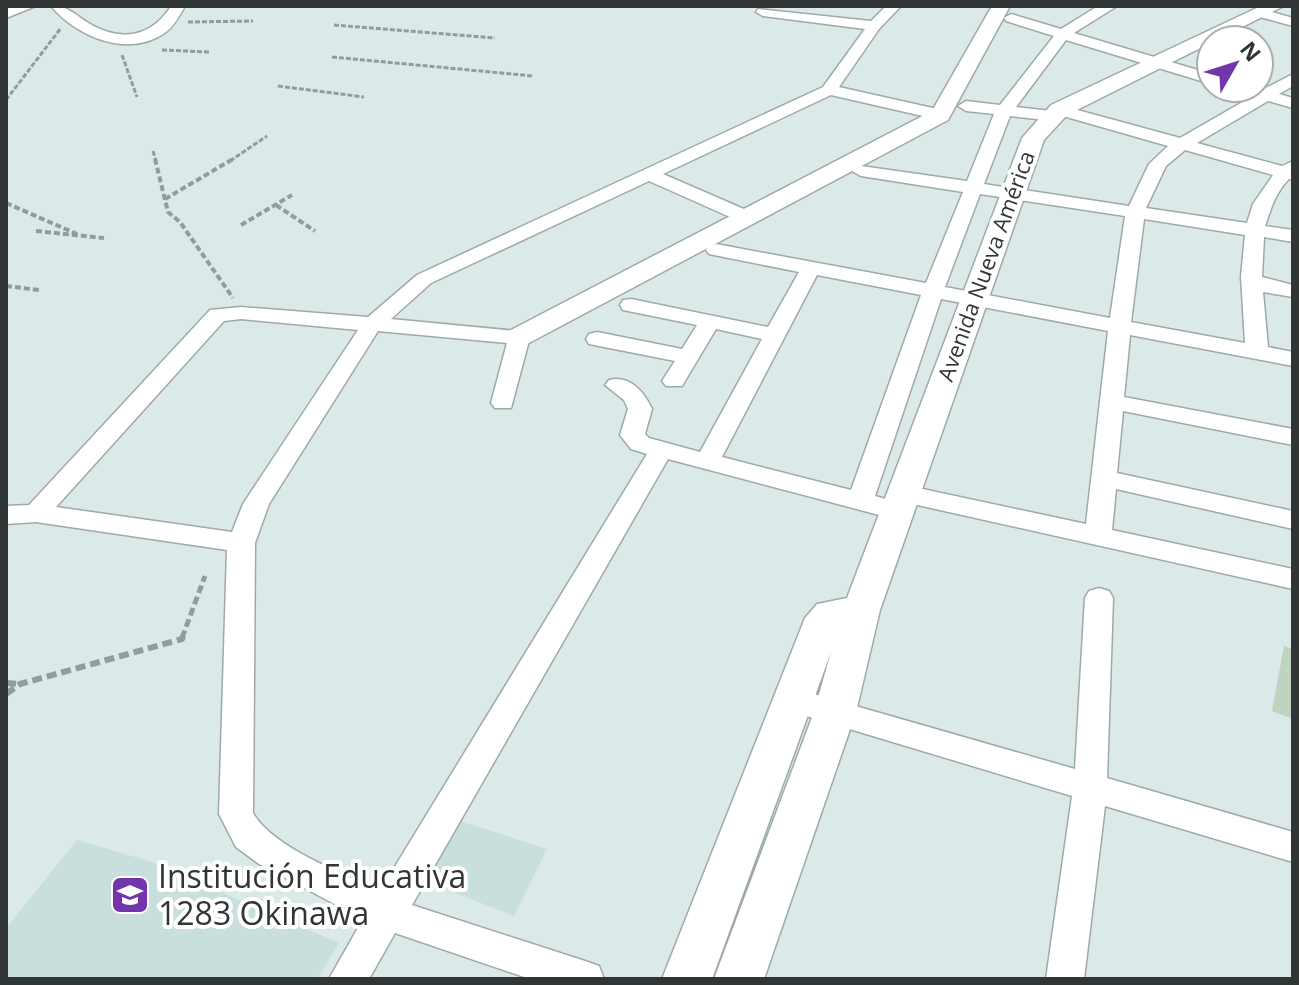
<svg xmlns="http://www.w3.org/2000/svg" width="1299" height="985" font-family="'Open Sans',sans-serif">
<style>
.built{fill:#c8dfdd}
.green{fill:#bfd3c1}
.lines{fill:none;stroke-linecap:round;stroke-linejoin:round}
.minor-casing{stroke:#9eaaa9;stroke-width:3}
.tertiary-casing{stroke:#9eaaa9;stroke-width:3}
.path-far3{stroke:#929c9c;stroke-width:3;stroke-dasharray:5 2;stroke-linecap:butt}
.path-far2{stroke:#929c9c;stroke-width:4;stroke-dasharray:6 3;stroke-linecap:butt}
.path-far1{stroke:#929c9c;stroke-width:5;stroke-dasharray:8 4;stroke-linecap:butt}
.path{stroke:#929c9c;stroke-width:6;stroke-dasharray:10 5;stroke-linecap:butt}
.minor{fill:#fff;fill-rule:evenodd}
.tertiary{fill:#fff;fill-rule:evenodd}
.labels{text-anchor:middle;stroke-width:8;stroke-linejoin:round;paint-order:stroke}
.far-street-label{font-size:22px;fill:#303535;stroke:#fff}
.near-poi-label{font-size:32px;fill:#303535;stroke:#fff;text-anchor:start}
</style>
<rect width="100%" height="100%" fill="#dce9e9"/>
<!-- built -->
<g class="built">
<path d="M451,818L547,849L514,916L423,880Z"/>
<path d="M77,840L149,861L339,943L317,979H6V928Z"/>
</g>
<!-- green -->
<path class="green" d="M1284,646L1293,649V719L1272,711Z"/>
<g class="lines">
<defs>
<g id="minor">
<path d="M16,6H36L6,18V9Z"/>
<path d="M51,6C69,6 75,15 90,24C121,42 152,37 171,6H185C180,15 174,26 166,32C129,59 77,37 51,6Z"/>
<path d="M886,6H901L879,29L839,87L946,111L948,115L946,119L940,120L831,95L663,174L753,213L756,217L753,221H739L649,181L431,283L391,319L527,332L530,337L511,408H495L491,403L507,343L378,331L269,504L255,543L253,813C273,848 343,873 380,891L647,454L631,449L620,435L628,409L624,400L605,385L609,380C630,375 644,392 652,409L645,434L649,438L700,452L762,339L716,329L682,386H666L662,381L675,361L589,344L586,339L589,334L597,332L682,349L697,325L623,310L620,305L623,300L631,299L768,327L799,272L709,254L706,250L709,246L716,244L926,283L963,192L861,176L852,171L861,166L967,181L994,114L966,111L958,106L966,101L1000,105L1054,36L1006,21L1004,18L1011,14L1061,29L1098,6H1117L1074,33L1211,74V84L1066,40L1016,107L1051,111L1059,105L1180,138L1253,96L1234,88L1264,89L1293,74V86L1279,94L1293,98V108L1268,101L1197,143L1282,166L1293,161V180L1289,179C1276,192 1271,208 1265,226L1293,230V242L1264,237L1262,277L1293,285V297L1263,292L1268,347L1293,352V366L1130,335L1124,397L1293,429V445L1123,411L1117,473L1293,511V529L1116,489L1112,530L1293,569V589L895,500L891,494L895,488L904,485L1086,524L1108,331L941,299L875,496L907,505L911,511L907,517L898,520L668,459L412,905L585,961L599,966L604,979H530L395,933L369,979H329L363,919L259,864L236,847L219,814L227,550L36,522L6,524V506L29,505L210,310L241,307L368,317L417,275L823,87L865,29L763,16L756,12L758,9L871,21ZM1010,116L1055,121L1063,116L1168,146L1149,164L1129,206L984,184ZM1185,150L1273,175L1253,204L1247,223L1146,208L1166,166ZM980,194L1125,216L1110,318L945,287ZM1144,219L1245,235L1241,277L1245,343L1131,322ZM817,275L921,295L851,490L722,457ZM241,319L358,330L243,504L232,532L56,507L224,321Z"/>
<path d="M1261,9L1293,18V26L1256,16V10Z"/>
<path d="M1099,588L1109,591L1113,598L1107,778L1293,832V862L1105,806L1084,979H1046L1072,796L793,712L782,709L777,700L782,691L793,688L1075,769L1085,598L1089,591Z"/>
</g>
<g id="tertiary">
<path d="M992,6H1010L948,120L529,343L519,346L509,343L505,337L509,331L932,111Z"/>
<path d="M1261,6H1284L1067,115L1044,140L880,610L856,712L764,979H714L814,712L831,652L712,979H662L805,618L817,604L847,598L1022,138L1051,105Z"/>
</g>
</defs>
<!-- minor casing -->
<use href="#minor" class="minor-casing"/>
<!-- tertiary casing -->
<use href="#tertiary" class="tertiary-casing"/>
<!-- path-far3 -->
<g class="path-far3">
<path d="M188,22L253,21"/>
<path d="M334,25L495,38"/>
<path d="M162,50L209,52"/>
<path d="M122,55L137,97"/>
<path d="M332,57L533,76"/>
<path d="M278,86L364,97"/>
<path d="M6,100L61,28"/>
<path d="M153,151L156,161"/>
<path d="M230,161L267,136"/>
</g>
<!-- path-far2 -->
<g class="path-far2">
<path d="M155,159L168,212L180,222L233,298"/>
<path d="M165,199L233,159"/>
<path d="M6,203L77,234"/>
<path d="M276,205L315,231"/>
<path d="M241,225L292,195"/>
<path d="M36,231L104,238"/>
<path d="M6,286L39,290"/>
</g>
<!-- path-far1 -->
<path class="path-far1" d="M182,638L205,576"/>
<!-- path -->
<g class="path">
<path d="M6,683L19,684"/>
<path d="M6,694L20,684L182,639L183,636"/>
</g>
<!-- minor -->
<use href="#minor" class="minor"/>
<!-- tertiary -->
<use href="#tertiary" class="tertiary"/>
</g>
<!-- icons -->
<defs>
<symbol id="school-square" viewBox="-11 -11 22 22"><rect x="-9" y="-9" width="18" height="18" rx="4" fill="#7235ab" stroke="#fff"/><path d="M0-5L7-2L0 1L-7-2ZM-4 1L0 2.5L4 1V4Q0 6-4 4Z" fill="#fff"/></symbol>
</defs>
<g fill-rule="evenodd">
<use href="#school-square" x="108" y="873" width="44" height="44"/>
</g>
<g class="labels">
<!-- far-street labels -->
<g class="far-street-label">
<text transform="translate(986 266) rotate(-70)" y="8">Avenida Nueva América</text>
</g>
<!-- near-poi labels -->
<g class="near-poi-label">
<text x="158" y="888">Institución Educativa<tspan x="158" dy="37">1283 Okinawa</tspan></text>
</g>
</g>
<!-- border -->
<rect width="1299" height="985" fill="none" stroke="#303535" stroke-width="16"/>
<!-- north arrow -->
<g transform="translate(1235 64) rotate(51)"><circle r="38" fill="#ffffff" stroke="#acaeae" stroke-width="2"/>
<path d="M0-6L14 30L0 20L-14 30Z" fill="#7235ab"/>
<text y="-12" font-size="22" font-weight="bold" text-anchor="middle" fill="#303535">N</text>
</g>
</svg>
